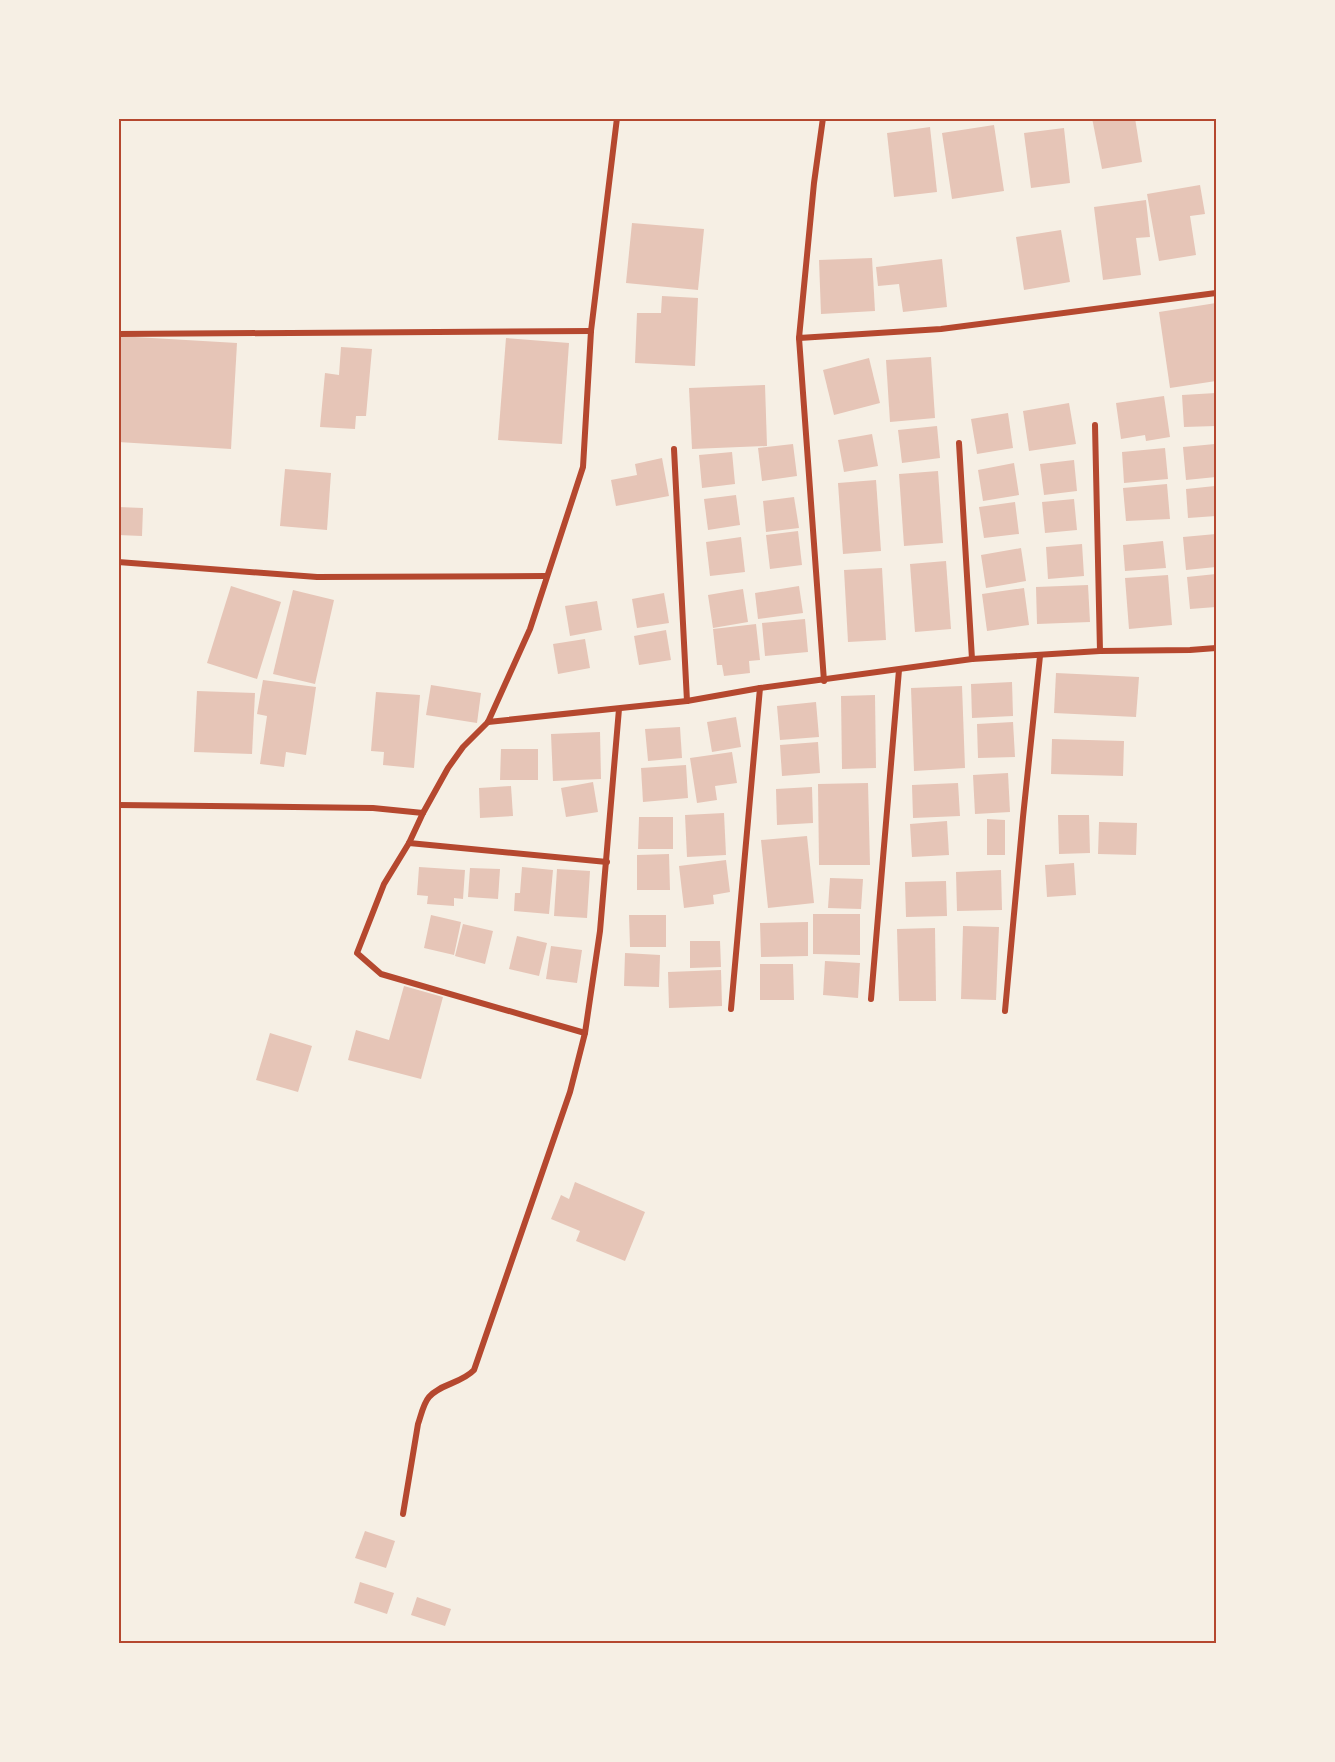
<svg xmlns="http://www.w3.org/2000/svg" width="1335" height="1762" font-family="'Roboto Condensed',sans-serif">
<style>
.building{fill:#e6c5b7}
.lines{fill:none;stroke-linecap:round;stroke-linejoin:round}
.minor{stroke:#b5482f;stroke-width:6}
.neatline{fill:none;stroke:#b5482f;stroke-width:2}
</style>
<rect width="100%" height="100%" fill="#f6efe4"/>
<!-- building -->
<g class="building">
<path d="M1092,118H1135L1142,162L1102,169Z"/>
<path d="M994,125L1004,191L952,199L942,133Z"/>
<path d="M930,127L937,192L894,197L887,133Z"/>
<path d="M1064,128L1070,183L1031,188L1024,133Z"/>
<path d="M1200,185L1205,214L1190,216L1196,255L1159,261L1147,194Z"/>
<path d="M1146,200L1150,237L1136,238L1141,275L1103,280L1094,207Z"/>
<path d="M632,223L704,229L698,290L626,283Z"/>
<path d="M1061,230L1070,282L1024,290L1016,237Z"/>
<path d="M872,258L875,311L821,314L819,260Z"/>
<path d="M942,259L947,307L903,312L899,284L878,286L876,267Z"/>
<path d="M662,296L698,298L695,366L635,363L637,313H661Z"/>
<path d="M1216,303V381L1170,388L1159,312Z"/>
<path d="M118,336L237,343L231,449L118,442Z"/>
<path d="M506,338L569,343L562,444L498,440Z"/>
<path d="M341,347L372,349L366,416H356L355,429L320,427L325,373L339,375Z"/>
<path d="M931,357L935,418L890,422L886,360Z"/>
<path d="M869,358L880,403L834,415L823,370Z"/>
<path d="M765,385L767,446L692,449L689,388Z"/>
<path d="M1216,393V426L1184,427L1182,395Z"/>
<path d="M1164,396L1170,437L1146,441L1145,435L1121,439L1116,403Z"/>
<path d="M1069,403L1076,444L1029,451L1023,411Z"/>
<path d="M1008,413L1013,448L977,454L971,419Z"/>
<path d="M937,426L940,458L902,463L898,430Z"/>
<path d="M872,434L878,466L844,472L838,440Z"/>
<path d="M793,444L797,476L762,481L758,448Z"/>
<path d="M1215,444L1216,477L1186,480L1183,447Z"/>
<path d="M1165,448L1168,479L1124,483L1122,452Z"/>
<path d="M732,452L735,484L702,488L699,455Z"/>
<path d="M662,458L669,496L616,506L611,480L637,475L635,464Z"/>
<path d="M1074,460L1077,491L1044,495L1040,464Z"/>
<path d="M1014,463L1019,495L983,501L978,470Z"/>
<path d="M285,469L331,473L327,530L280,526Z"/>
<path d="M938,471L943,543L904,546L899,474Z"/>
<path d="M876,480L881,551L843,554L838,483Z"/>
<path d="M1167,484L1170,519L1126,521L1123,488Z"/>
<path d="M1215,486L1216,516L1188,518L1186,489Z"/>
<path d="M736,495L740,525L708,530L704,499Z"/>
<path d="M794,497L799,528L766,532L763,501Z"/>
<path d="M1074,499L1077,530L1045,533L1042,502Z"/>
<path d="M1015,502L1019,534L984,538L979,507Z"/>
<path d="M118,507L143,508L142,536L118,535Z"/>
<path d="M798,531L802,565L770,569L766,535Z"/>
<path d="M1216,534V567L1186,570L1183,537Z"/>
<path d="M741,537L745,572L710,576L706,542Z"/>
<path d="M1163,541L1166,568L1125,571L1123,545Z"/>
<path d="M1082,544L1084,576L1048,579L1046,547Z"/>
<path d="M1021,548L1026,581L986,588L981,555Z"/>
<path d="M946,561L951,629L915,632L910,564Z"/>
<path d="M882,568L886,640L848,642L844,570Z"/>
<path d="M1216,574V607L1190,609L1187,577Z"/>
<path d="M1168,575L1172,625L1129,629L1125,578Z"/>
<path d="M1088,585L1090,622L1037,624L1036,587Z"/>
<path d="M231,586L281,602L257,679L207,663Z"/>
<path d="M799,586L803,613L758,619L755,593Z"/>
<path d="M1024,588L1029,625L987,631L982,594Z"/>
<path d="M743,589L748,622L713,628L708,595Z"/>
<path d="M293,590L334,600L315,684L273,674Z"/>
<path d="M664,593L669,623L637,628L632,599Z"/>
<path d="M597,601L602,630L570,636L565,606Z"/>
<path d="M805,619L808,652L765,656L762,623Z"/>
<path d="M756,624L760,660L749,661L750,673L724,676L722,665H717L713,629Z"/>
<path d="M666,630L671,660L639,665L634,636Z"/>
<path d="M585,639L590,668L558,674L553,644Z"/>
<path d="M1056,673L1139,677L1136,717L1054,713Z"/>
<path d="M263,680L316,687L306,755L286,752L284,767L260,764L267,716L257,714Z"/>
<path d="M1012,682L1013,716L972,718L971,684Z"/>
<path d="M431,685L481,693L477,723L426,715Z"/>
<path d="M962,686L965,768L914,771L911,688Z"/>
<path d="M197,691L255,693L252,754L194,752Z"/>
<path d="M376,692L420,695L414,768L383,765L384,752L371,751Z"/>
<path d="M875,695L876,768L842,769L841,696Z"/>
<path d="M816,702L819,737L780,740L777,706Z"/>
<path d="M736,717L741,747L712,752L707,722Z"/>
<path d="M1013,722L1015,757L978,758L977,724Z"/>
<path d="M680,727L682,758L648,761L645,729Z"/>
<path d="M600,732L601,779L553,781L551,734Z"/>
<path d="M1052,739L1124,741L1123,776L1051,774Z"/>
<path d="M818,742L820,773L782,776L780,745Z"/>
<path d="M501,749H538V780H500Z"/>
<path d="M732,752L737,783L715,786L717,800L697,803L690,758Z"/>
<path d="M686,765L688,798L643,802L641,768Z"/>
<path d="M1008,773L1010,812L975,814L973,775Z"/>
<path d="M593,782L598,812L566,817L561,788Z"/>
<path d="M868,783L870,865H819L818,784Z"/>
<path d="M958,783L960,816L913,818L912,785Z"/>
<path d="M511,786L513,816L480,818L479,788Z"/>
<path d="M812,787L813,823L777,825L776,789Z"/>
<path d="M724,813L726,855L687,857L685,815Z"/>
<path d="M1058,815H1089L1090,853L1059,854Z"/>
<path d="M639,817H673V849H638Z"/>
<path d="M987,819L1005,820V855H987Z"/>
<path d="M947,821L949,855L912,857L910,824Z"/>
<path d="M1099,822L1137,823L1136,855L1098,854Z"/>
<path d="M807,836L814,903L768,908L761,840Z"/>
<path d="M669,854L670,890H637V855Z"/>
<path d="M726,860L730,892L713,895L714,904L684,908L679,866Z"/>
<path d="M1074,863L1076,895L1047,897L1045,865Z"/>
<path d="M419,867L465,870L463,899L454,898V906L427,904L428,896L417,895Z"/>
<path d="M522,867L553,870L549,914L514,911L515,893H520Z"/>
<path d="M470,868L500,869L498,899L468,897Z"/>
<path d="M557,869L590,871L587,918L554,916Z"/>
<path d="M1001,870L1002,910L957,911L956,872Z"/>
<path d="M830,878L863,879L861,909L828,908Z"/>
<path d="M946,881L947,916L906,917L905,882Z"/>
<path d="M813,914H860V955L813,954Z"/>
<path d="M431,915L461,922L454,955L424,948Z"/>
<path d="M629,915H666V947H630Z"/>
<path d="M808,922V956L761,957L760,923Z"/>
<path d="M463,924L493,931L485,964L455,956Z"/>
<path d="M963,926L999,927L996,1000L961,999Z"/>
<path d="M935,928L936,1001H899L897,929Z"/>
<path d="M517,936L547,943L539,976L509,969Z"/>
<path d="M690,941H720L721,967L690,968Z"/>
<path d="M551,946L582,950L577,983L546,979Z"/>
<path d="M625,953L660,955L659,987L624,986Z"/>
<path d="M825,961L860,963L858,998L823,995Z"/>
<path d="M760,964H793L794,1000H760Z"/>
<path d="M721,970L722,1006L669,1008L668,972Z"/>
<path d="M404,986L443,997L421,1079L348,1060L356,1030L389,1040Z"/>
<path d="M270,1033L312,1046L298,1092L256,1080Z"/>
<path d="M575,1182L645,1212L625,1261L576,1241L580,1231L551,1219L561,1195L569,1199Z"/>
<path d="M365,1531L395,1541L386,1568L355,1558Z"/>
<path d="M360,1582L394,1593L387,1614L354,1603Z"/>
<path d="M417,1597L451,1609L445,1626L411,1615Z"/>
</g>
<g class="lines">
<!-- minor -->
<g class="minor">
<path d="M823,118L814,183L799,338L941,329L1216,293"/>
<path d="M118,334L591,331"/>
<path d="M799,338L824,681"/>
<path d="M1095,425L1100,651"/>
<path d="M959,443L972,659"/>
<path d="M674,449L687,701"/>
<path d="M118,562L317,577L546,576"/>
<path d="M488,722L687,701L760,688L972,659L1100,651L1190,650L1216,648"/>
<path d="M118,805L373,808L423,813L448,768L463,747L488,722L530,629L583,467L591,331L617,118"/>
<path d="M423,813L409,843L384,884L357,953L381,974L585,1033"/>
<path d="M409,843L607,862"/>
<path d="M871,999L899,670"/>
<path d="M731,1009L760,688"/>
<path d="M1005,1011L1023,817L1040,656"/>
<path d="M403,1514L418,1424C421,1416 423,1404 429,1397C440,1384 462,1383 474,1370L570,1092L585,1033L600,931L619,709"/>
</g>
</g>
<!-- border -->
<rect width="1335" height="1762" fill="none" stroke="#f6efe4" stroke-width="240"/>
<rect x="120" y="120" width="1095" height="1522" class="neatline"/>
</svg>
